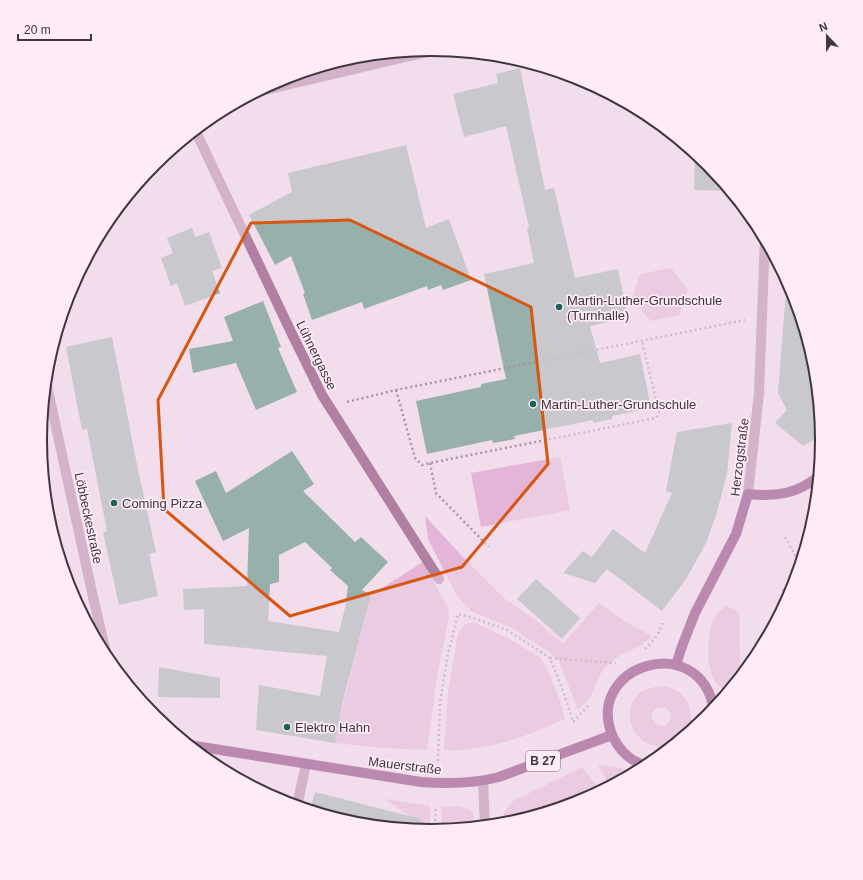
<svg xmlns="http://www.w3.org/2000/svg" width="863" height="880" font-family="Arial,sans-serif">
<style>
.green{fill:#e5b5d7;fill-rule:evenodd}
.building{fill:#98b0ab;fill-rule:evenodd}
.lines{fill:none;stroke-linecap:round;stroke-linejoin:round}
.path{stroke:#a596a1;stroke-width:2.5;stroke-dasharray:2 3;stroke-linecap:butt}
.minor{stroke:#b07fa2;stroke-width:10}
.major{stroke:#7b2469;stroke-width:10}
.marked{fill:none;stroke:#d75611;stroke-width:3;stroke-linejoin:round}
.poi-dot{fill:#1b6358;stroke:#ffeaf8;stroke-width:1.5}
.labels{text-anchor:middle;stroke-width:3.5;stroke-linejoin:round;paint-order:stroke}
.shield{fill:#ffeaf8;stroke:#796d75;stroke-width:1}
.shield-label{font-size:12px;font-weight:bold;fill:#3f373d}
.poi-label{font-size:13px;fill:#3f373d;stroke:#ffeaf8;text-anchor:start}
.street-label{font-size:13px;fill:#3f373d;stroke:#ffeaf8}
.rim{fill:none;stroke:#3f373d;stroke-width:2}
</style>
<rect width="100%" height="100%" fill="#f1ddeb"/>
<!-- green -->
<g class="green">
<path d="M671,268L688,290L679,315L651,321L632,300L640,274Z"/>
<path d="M560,457L570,510L481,527L471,473Z"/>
<path d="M425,516L462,556L505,599L537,621L563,644L599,603L624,621L652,636L642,645L620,655L607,665L599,676L590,698L578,710L559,661L549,652L512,628L471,611L457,596L428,539Z"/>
<path d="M423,562L448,608L449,616L437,677L427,750L383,748L335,743L343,704L371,595Z"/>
<path d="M726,606L739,612L740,661L738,680L727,694C722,689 716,684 713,677C706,662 707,631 715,617C717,613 723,609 726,606Z"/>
<path d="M474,622L509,639L540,657L549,673L558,695L565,719C527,736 487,752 444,750L448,691L458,634L464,625Z"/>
<path d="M662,686C669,687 676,689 681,694C692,704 694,721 686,733C681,740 674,745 666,746C635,750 617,712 641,692C647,688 655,687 662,686ZM660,707L666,708L671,713V719L665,726L656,724C649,718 651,710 660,707Z"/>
<path d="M598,765L621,768L631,775L610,786Z"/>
<path d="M582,767L600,791L581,802L508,824L499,825L505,811L513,801Z"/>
<path d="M384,799L430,806V824L427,827Z"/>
<path d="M456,806L469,809L473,814L474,827L442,830L441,807Z"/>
</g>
<!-- building -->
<g class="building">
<path d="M520,68L545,190L554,188L575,278L618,269L628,318L590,326L600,363L640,354L651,408L612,416V419L593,423V420L514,436L515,439L493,443L492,440L427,454L416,401L481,387V384L506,379L484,274L534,263L527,228L529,227L506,126L464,137L453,94L498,83L496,74Z"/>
<path d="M406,145L426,228L449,219L471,280L443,290L441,285L428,290L427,286L364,309L362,302L312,320L303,294L305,293L291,256L275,265L249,215L292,192L288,173Z"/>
<path d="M695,152L708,163L731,191L694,190Z"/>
<path d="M192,228L195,237L209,232L222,268L212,271L220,293L185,306L177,283L171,286L161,258L173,253L167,238Z"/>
<path d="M787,279L793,290L816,364L822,435L803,446L775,423L787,410L778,393Z"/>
<path d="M263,301L281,347L278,348L297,392L256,410L236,363L193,373L189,349L233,341L224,317Z"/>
<path d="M112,337L137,465L156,552L149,554L158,596L119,605L103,532L107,531L87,429L82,430L66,347Z"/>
<path d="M732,423L727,474L717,512L706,543L686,579L662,611L607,569L595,583L563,573L583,551L592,557L613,529L645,553L672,493L666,491L677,432Z"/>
<path d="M292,451L314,484L303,491L355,542L361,537L388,562L362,590L371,595L343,700L335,743L256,730L259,685L320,696L327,656L204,644V609L184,610L183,589L247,586L249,528L223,541L195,481L216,471L226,493ZM305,542L332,568L330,570L348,586L345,608L339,632L268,621L270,584L279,582V555Z"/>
<path d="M536,579L580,618L562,639L517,599Z"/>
<path d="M159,667L220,678V698L158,697Z"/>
<path d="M315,792L421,819L419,830L355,824L310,810Z"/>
</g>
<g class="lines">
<!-- path -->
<g class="path">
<path d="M396,390L415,458L422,465L430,463L656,418L659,412L642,341"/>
<path d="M347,402L396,390L745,320"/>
<path d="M430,463L436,493L489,547"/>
<path d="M785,537L801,566"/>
<path d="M788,600L783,590L795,583"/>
<path d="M645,649L657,636L664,620"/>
<path d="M550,658L616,663"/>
<path d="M438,761L440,702L448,654L458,614L470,617L507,630L550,658L564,693L573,722L590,704"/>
<path d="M435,831L436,806"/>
</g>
<!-- minor -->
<g class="minor">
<path d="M257,92L440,49"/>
<path d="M195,130L291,332L322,395L439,579"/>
<path d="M46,381L93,597L108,660"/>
<path d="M748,494L759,393L765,237"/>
<path d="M483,781L485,826"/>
<path d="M297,806L306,764"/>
</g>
<!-- major -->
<g class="major">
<path d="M676,665L681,649L695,613L736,534L748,494C776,497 798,494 820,475"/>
<path d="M189,745L421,782C448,784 473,784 499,777L612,735"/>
<path d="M647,766C632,762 620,751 613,737C582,666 700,628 714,710"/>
</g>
</g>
<!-- marked area -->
<path d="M0 0H863V880H0ZM350,220L531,307L548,464L462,567L290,616L164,509L158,400L251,223Z" fill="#f1ddeb" fill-opacity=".55" fill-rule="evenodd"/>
<path class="marked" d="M350,220L531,307L548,464L462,567L290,616L164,509L158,400L251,223Z"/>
<!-- markers -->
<g class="poi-dot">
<circle cx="559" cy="307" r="4"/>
<circle cx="533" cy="404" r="4"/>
<circle cx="114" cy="503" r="4"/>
<circle cx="287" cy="727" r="4"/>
</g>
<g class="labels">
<!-- shield labels -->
<rect class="shield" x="526" y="751" width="34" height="20" rx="3"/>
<g class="shield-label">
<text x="543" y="765">B 27</text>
</g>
<!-- poi labels -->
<g class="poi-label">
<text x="567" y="305">Martin-Luther-Grundschule<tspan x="567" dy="15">(Turnhalle)</tspan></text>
<text x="541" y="409">Martin-Luther-Grundschule</text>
<text x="122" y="508">Coming Pizza</text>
<text x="295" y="732">Elektro Hahn</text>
</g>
<!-- street labels -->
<g class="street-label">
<text transform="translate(317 355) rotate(64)" y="5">Lühnergasse</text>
<text transform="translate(739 457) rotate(-83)" y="5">Herzogstraße</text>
<text transform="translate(89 518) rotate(78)" y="5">Löbbeckestraße</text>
<text transform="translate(405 765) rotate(7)" y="5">Mauerstraße</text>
</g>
</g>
<!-- crop -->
<path d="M0 0H863V880H0ZM47 440a384 384 0 1 1 768 0a384 384 0 1 1-768 0Z" fill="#ffeaf8" fill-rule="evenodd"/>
<path class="rim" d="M47 440a384 384 0 1 1 768 0a384 384 0 1 1-768 0Z"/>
<!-- north arrow -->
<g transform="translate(827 36) rotate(338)" stroke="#ffeaf8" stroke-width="3" paint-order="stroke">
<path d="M0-3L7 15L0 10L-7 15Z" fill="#3f373d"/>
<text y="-6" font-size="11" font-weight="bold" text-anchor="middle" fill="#3f373d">N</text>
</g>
<!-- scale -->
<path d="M18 34v6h73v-6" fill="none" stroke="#3f373d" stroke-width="2"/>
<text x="24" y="34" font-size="12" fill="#3f373d" stroke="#ffeaf8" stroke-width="3" paint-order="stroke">20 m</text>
</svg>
